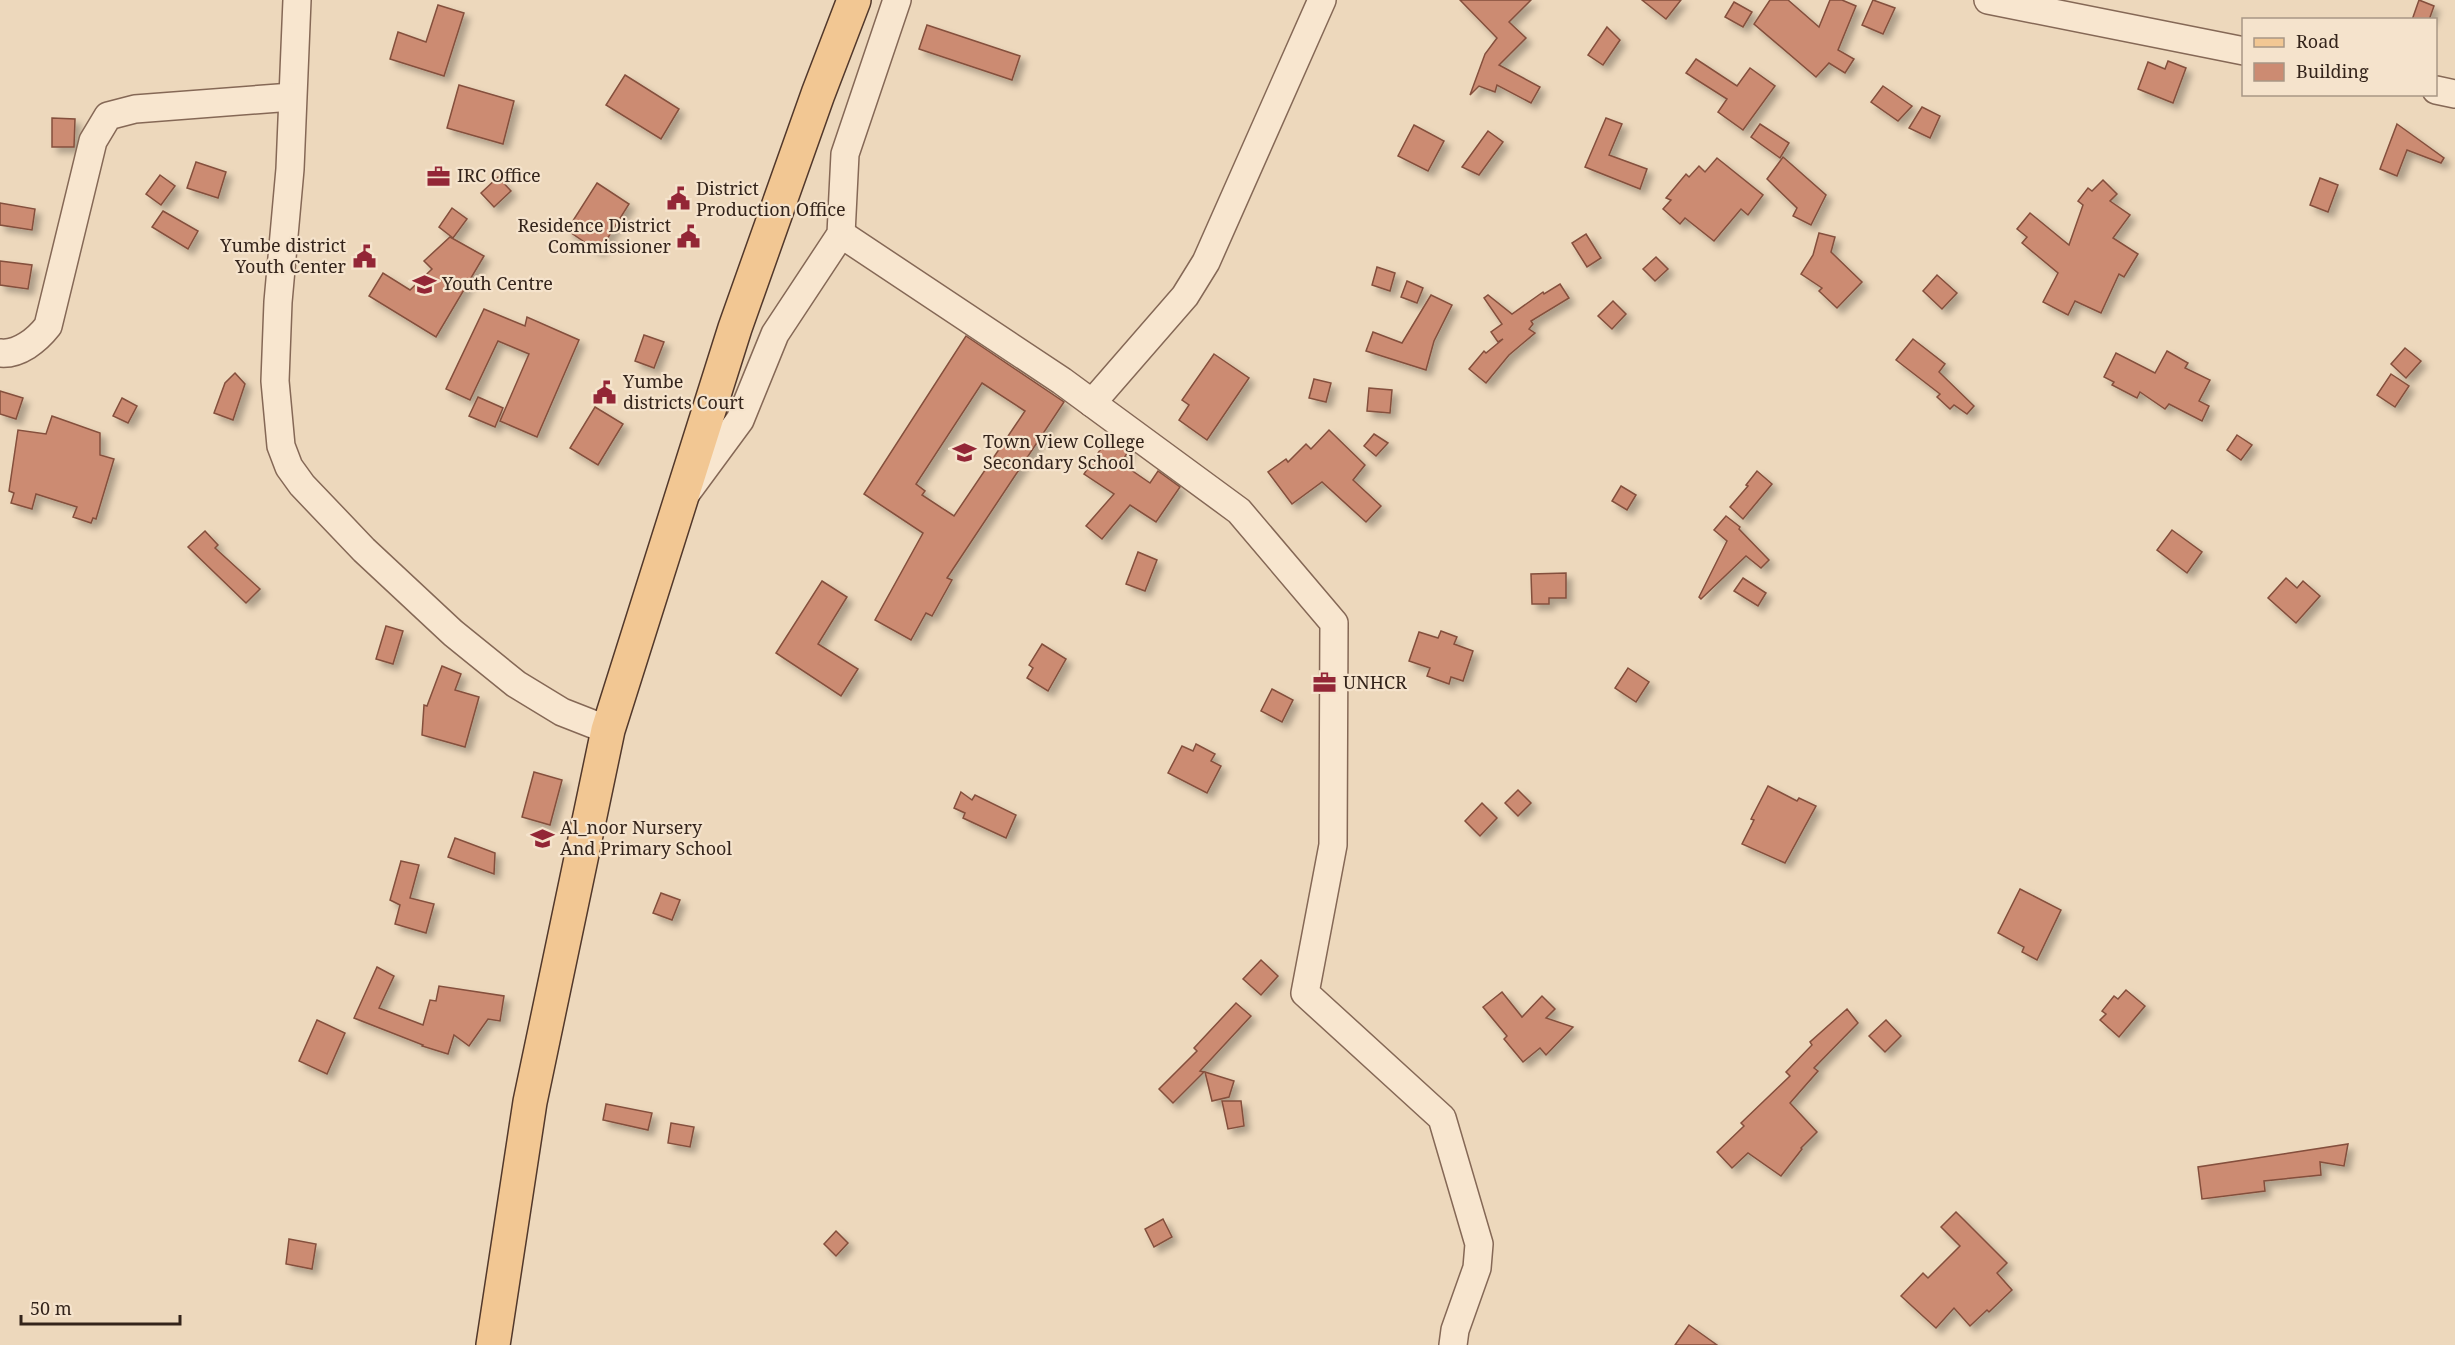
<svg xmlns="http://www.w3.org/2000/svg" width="2455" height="1345" font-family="'Noto Serif',serif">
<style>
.building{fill:#cc8b72;stroke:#844f3c;stroke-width:1.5;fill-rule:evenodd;filter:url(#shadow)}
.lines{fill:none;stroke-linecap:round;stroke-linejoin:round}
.minor-casing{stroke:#856856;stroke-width:30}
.major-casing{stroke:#52382b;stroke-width:36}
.minor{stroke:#f8e6cf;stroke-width:27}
.major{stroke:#f2c793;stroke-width:33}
.labels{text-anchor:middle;stroke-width:4.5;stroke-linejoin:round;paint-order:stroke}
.poi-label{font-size:18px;fill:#34241b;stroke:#f5e3cc;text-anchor:start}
</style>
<defs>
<filter id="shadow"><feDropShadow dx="5.5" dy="5.5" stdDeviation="3" flood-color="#0004"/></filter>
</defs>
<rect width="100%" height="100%" fill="#edd8bc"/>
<!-- building -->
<g class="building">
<path d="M1460,0H1531L1509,22L1526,38L1499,65L1540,87L1531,103L1497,85L1495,92L1479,86L1470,95L1485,54L1497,38Z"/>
<path d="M1642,0H1681L1666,19Z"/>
<path d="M1770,0H1788L1819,27L1830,0H1842L1856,6L1838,50L1854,59L1845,73L1829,63L1816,77L1754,24Z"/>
<path d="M1873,0L1895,8L1883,34L1862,25Z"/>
<path d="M2419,0L2434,6L2429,20H2412Z"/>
<path d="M1734,2L1752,12L1743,27L1725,17Z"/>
<path d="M438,5L464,13L444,76L390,59L398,32L426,42Z"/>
<path d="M927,25L1020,56L1012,80L919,49Z"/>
<path d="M1607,27L1620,40L1603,65L1588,55Z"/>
<path d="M1696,59L1737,86L1750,68L1775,86L1743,130L1718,112L1727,99L1686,73Z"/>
<path d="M2168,61L2186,68L2173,103L2138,89L2148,62L2165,69Z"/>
<path d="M625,75L679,109L661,139L606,105Z"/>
<path d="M459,85L514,101L503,144L447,128Z"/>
<path d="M1883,86L1912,106L1898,121L1871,102Z"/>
<path d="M1922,107L1940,116L1930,138L1909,128Z"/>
<path d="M52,118L75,119L74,147H52Z"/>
<path d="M1606,118L1622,124L1609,155L1647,169L1640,189L1585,167Z"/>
<path d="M1760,124L1789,143L1780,158L1751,137Z"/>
<path d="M2397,124L2444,158L2441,163L2407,150L2397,176L2380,169Z"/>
<path d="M1414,125L1444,141L1428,171L1398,156Z"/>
<path d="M1488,131L1503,142L1479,175L1462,167Z"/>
<path d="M1783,157L1826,195L1811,225L1793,216L1797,208L1767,179Z"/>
<path d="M1717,158L1763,195L1748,215L1741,209L1714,241L1685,218L1680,224L1663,209L1671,200L1666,198L1686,174L1689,177L1699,166L1705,172Z"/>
<path d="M196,162L226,172L218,198L187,188Z"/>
<path d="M160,175L175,186L161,205L146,194Z"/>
<path d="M498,177L511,191L494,207L481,193Z"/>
<path d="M2320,178L2338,185L2328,212L2310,205Z"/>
<path d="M2103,180L2117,194L2110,201L2130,215L2113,238L2138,254L2124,277L2119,274L2101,313L2075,301L2068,315L2043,302L2058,273L2022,243L2027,237L2017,229L2030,213L2069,245L2083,205L2078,201L2088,188L2092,191Z"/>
<path d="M597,183L629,204L599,252L567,230Z"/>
<path d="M0,203L35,209L32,230L0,225Z"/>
<path d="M452,208L467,219L453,238L439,227Z"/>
<path d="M163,211L198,231L188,249L152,227Z"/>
<path d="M1819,233L1835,237L1831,252L1862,282L1837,308L1819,291L1822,288L1801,274L1813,255Z"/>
<path d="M1586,234L1601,258L1587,267L1572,243Z"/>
<path d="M450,237L484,256L436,337L369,296L383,273L410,290L432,269L424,261Z"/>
<path d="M1656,257L1668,269L1655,281L1643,269Z"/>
<path d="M0,261L32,265L28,289L0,285Z"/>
<path d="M1377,267L1395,273L1390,291L1372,285Z"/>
<path d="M1937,275L1957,293L1942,309L1923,291Z"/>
<path d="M1407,281L1423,288L1417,303L1401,297Z"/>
<path d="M1560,284L1569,298L1531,321L1533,324L1529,329L1535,333L1509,355L1486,383L1469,369L1484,351L1486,353L1503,339L1498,342L1491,332L1502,324L1484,298L1488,295L1512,314L1543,292L1544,294Z"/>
<path d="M1431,295L1452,305L1434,341L1426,370L1366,351L1373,332L1402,343Z"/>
<path d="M1613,301L1626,314L1612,329L1598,316Z"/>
<path d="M484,309L525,326L527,317L579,340L537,437L500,421L529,354L498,341L470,400L446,389Z"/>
<path d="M644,335L664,342L654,368L635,361Z"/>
<path d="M966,336L1064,402L947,578L952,580L932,616L926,613L911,640L875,620L923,533L864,494ZM982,383L1025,411L954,516L922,495L925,491L916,484Z"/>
<path d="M1913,339L1945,364L1939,372L1974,406L1967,414L1954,405L1950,409L1937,397L1940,394L1896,360Z"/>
<path d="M2405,348L2421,361L2406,378L2391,364Z"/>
<path d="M2167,351L2188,363L2185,368L2210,380L2199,401L2209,406L2202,421L2169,404L2165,409L2140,392L2137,398L2112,385L2114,382L2104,377L2116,353L2155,373Z"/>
<path d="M1214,354L1249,378L1207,440L1179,420L1189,405L1182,400Z"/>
<path d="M235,373L245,384L233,420L214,413L225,383Z"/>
<path d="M2391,374L2409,386L2395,407L2377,395Z"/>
<path d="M1314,379L1331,383L1326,402L1309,398Z"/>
<path d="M1369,388L1392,390L1390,413L1367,411Z"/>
<path d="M0,391L23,398L16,419L0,414Z"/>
<path d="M478,397L503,408L495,427L469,416Z"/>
<path d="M122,398L137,406L128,423L113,416Z"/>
<path d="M595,407L623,424L598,465L570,448Z"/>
<path d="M52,416L100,433V455L114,459L96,519L93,518L91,523L73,517L77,507L36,494L32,509L11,503L14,493L9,491L18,430L46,434Z"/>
<path d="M1329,430L1365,465L1353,480L1381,506L1366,522L1322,482L1292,504L1268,472L1286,459L1288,462L1306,444L1311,449Z"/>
<path d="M1374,434L1388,443L1376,456L1364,446Z"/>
<path d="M1110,435L1129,450L1121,463L1150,483L1158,471L1180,487L1156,522L1130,505L1102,539L1086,526L1114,494L1084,474Z"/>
<path d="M2237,435L2252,445L2241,460L2227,450Z"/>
<path d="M1757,471L1772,484L1743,519L1730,507L1748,486L1746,485Z"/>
<path d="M1621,486L1636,495L1627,510L1612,501Z"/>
<path d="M1726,516L1740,527L1739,529L1769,560L1761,568L1746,556L1701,599L1699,597L1727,541L1714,530Z"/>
<path d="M2172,530L2202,552L2187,573L2157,550Z"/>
<path d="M205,531L218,545L215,548L260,589L246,603L188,547Z"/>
<path d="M1138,552L1157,560L1145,591L1126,584Z"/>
<path d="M1566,573V598H1549V604H1532L1531,574Z"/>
<path d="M1743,578L1766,593L1758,606L1734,591Z"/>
<path d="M2286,578L2297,588L2303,581L2320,596L2296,623L2268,598Z"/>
<path d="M822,581L847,597L818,644L858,669L841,696L776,653Z"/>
<path d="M386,626L403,631L393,664L376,659Z"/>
<path d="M1441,631L1457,637L1454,644L1473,651L1463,681L1451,677L1449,684L1427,676L1430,668L1409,661L1419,632L1438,638Z"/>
<path d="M1042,644L1066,659L1048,691L1027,678L1033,668L1029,665Z"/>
<path d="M442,666L461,674L455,690L479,697L465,747L422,735L424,705L427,706Z"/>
<path d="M1628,668L1649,682L1636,702L1615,688Z"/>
<path d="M1272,689L1293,700L1282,722L1261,711Z"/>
<path d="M1196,744L1215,754L1211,761L1221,766L1207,793L1168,773L1182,746L1193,751Z"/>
<path d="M534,772L562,780L550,825L522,817Z"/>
<path d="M1768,786L1797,801L1799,798L1816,806L1785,863L1742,844L1754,820L1751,819Z"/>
<path d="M1518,790L1531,803L1518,816L1505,803Z"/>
<path d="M961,792L972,800L975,795L1016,815L1006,838L963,818L965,813L954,808Z"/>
<path d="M1482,803L1497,818L1480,836L1465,821Z"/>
<path d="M455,838L495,853L494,874L448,857Z"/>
<path d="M401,861L419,865L410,898L434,904L426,933L395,924L400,905L390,900Z"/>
<path d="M2020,889L2061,910L2037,960L2022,952L2024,947L1998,933Z"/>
<path d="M661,893L680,900L672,920L653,913Z"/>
<path d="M1261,960L1278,976L1261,995L1243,979Z"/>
<path d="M377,967L394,976L379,1008L423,1025L430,1000L436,1001L439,986L504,996L500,1021L488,1019L469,1046L454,1035L448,1054L422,1046L423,1045L354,1018Z"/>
<path d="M2126,990L2145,1006L2119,1037L2100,1020L2106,1014L2102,1011L2114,996L2118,999Z"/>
<path d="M1502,992L1522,1017L1542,996L1555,1009L1546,1018L1573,1027L1546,1055L1540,1048L1523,1062L1504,1039L1507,1036L1483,1007Z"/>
<path d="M1236,1003L1251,1016L1200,1071L1204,1072L1173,1103L1159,1089L1197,1051L1194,1048Z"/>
<path d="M1847,1009L1858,1023L1814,1068L1818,1071L1790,1103L1817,1132L1801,1148L1802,1149L1781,1176L1748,1153L1732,1168L1717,1152L1744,1126L1741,1123L1790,1076L1786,1072L1812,1045L1810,1042Z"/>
<path d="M317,1020L345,1033L327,1074L299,1061Z"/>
<path d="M1886,1020L1901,1036L1885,1052L1869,1036Z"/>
<path d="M1205,1072L1234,1081L1229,1097L1212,1101Z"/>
<path d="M1222,1101H1241L1244,1126L1228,1129Z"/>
<path d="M606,1104L652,1113L648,1130L603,1120Z"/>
<path d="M671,1123L694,1127L690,1147L668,1143Z"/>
<path d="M2348,1144L2344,1166L2320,1162L2321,1175L2264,1181L2265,1191L2202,1199L2198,1167Z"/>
<path d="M1956,1212L2007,1263L1997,1273L2012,1290L1989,1312L1987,1310L1970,1326L1954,1308L1936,1328L1901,1296L1923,1273L1928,1278L1960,1246L1941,1227Z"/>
<path d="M1163,1219L1172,1237L1154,1247L1145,1229Z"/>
<path d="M836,1231L848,1243L836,1256L824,1244Z"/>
<path d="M289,1239L316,1244L312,1269L286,1264Z"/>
<path d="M1689,1325L1717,1345H1675Z"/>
</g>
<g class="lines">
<defs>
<g id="minor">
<path d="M297,0L290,169L278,302L275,381L281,446L289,467L302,485L364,550L453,633L516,684L562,712L608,730"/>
<path d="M1988,0L2244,51"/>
<path d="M2436,90L2455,94"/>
<path d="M841,234L1062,381L1239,511L1334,623L1333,845L1305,993L1442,1118L1479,1244L1477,1268L1455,1330L1453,1345"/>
<path d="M0,353C19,355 37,340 48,326L93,141L108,116L135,109L292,97"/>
<path d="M1092,403L1185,296L1206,262L1322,0"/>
<path d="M687,492L740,420L775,334L841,234L845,154L897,0"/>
</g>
<path id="major" d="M493,1345L530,1102L608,730L735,328L818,94L854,0"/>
</defs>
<!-- minor casing -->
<use href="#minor" class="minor-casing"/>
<!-- major casing -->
<use href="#major" class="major-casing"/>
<!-- minor -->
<use href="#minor" class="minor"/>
<!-- major -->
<use href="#major" class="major"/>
</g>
<!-- icons -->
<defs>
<symbol id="office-bare" viewBox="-9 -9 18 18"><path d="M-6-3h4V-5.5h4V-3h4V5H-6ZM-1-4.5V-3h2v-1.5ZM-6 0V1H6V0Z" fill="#932636" stroke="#f5e3cc" stroke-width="2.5" paint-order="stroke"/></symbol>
<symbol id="civic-bare" viewBox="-9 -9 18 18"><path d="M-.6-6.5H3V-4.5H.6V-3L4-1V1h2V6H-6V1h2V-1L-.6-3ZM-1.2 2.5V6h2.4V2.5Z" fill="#932636" stroke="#f5e3cc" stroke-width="2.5" paint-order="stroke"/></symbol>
<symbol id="school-bare" viewBox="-9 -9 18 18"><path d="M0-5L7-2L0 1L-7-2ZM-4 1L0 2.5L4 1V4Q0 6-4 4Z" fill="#932636" stroke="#f5e3cc" stroke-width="2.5" paint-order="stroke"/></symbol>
</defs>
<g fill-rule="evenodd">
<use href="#office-bare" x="422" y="160" width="33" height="33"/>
<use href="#civic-bare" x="662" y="182" width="33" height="33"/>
<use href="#civic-bare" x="672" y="220" width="33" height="33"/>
<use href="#civic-bare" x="348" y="240" width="33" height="33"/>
<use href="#school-bare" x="408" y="268" width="33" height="33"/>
<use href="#civic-bare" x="588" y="376" width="33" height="33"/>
<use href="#school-bare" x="948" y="436" width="33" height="33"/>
<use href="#office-bare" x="1308" y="666" width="33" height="33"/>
<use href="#school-bare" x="526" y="822" width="33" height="33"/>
</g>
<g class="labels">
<!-- poi labels -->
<g class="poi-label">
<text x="457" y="182">IRC Office</text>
<text x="696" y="195">District<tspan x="696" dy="21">Production Office</tspan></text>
<text x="671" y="232" text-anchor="end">Residence District<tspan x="671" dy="21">Commissioner</tspan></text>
<text x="346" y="252" text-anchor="end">Yumbe district<tspan x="346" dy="21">Youth Center</tspan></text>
<text x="442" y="290">Youth Centre</text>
<text x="623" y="388">Yumbe<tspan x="623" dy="21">districts Court</tspan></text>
<text x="983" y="448">Town View College<tspan x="983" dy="21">Secondary School</tspan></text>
<text x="1343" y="689">UNHCR</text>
<text x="560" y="834">Al_noor Nursery<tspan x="560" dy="21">And Primary School</tspan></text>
</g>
</g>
<!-- legend -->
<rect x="2242" y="18" width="195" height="78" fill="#f5e3cc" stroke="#a89785" stroke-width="1.5"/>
<rect x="2254" y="38" width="30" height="9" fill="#f2c793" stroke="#a89785" stroke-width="1.5"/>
<text x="2296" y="48" font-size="18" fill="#34241b">Road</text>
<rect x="2254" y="63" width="30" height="18" fill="#cc8b72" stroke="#a89785" stroke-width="1.5"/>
<text x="2296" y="78" font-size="18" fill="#34241b">Building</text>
<!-- scale -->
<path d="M21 1315v9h159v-9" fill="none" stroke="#34241b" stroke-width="3"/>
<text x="30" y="1315" font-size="18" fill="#34241b" stroke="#f5e3cc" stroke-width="4.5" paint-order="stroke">50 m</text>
</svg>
